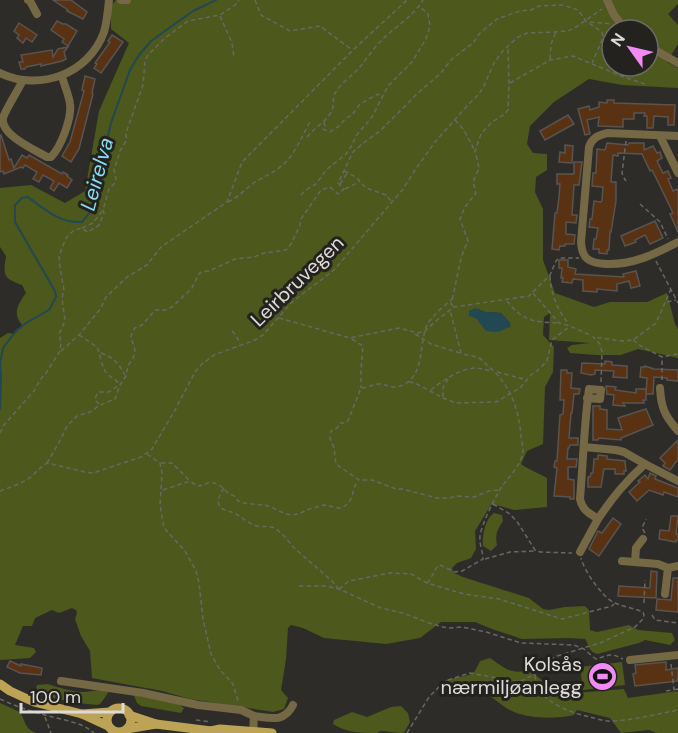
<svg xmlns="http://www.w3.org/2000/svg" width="678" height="733" font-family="'DM Sans',sans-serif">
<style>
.green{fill:#4c581c;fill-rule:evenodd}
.water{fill:#214853}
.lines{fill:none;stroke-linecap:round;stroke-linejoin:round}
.stream{stroke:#214853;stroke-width:2}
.building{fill:#593113;stroke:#585451;stroke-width:1.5}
.path{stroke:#696763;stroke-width:1.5;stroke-dasharray:4.5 3;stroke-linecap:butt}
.minor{stroke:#756845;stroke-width:8}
.major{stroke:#bda356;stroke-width:9}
.labels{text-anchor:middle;stroke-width:6;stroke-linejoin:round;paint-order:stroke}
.street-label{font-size:20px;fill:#dcdbd8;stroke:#24221f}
.poi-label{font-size:20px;fill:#dcdbd8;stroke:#24221f;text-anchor:end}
.water-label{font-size:21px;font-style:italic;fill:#85dbf4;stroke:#24221f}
</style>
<rect width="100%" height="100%" fill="#2e2c28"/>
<!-- green -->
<g class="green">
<path d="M116,0H678V4L668,14L678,25V44L667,62L678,68V88L622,85L589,79L554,102L530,126L527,144L533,153L547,154V170L536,177L535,192L543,209V260L555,293L594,307L610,302H647L667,293L675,324L678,329V358L638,349L621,355H596L570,353L567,348L572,345L590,343L549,340L550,313L544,317L543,335L554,347L553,372L545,387L543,444L527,451L521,464C527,469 539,473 547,478V507L514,510L500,506L491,505L475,531L476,549L471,558L457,563L452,568L454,573L463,577L529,598L543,609L549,610L565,607L585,606L589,610L590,630L597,632L629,625L638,630L672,633L675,640L670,645L645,640L639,643L597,654C588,651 590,646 585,639L569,638L522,639L492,629L475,622H441L420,638L386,644L324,638L303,628L291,625L288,628L286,659L281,690L288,698L284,709L273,712L190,699L162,691L92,678L90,651L81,636L75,619L77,613L76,610L72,608L59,613L52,610L35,618L32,626H23L15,645L34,648L36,652L30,658L0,660V338L8,333L15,334L22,325C12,313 18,304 26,293L22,285C3,278 3,276 6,256L0,247V188L31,185L65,203L85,191L99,111L129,43L111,29V6ZM612,30H648V66H612ZM478,309L485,312L501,313L510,323V327L487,331L476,318L469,315V311Z"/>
<path d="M494,513L502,515L503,521C497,530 495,534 497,545L491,551L483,546C482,535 485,519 494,513Z"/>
<path d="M490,658C505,668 510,675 530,670L547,685L564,694L624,689L628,698L678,691V733H657L649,730L621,733L610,718L577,710L574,715C557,719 531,719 514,712C503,708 494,697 483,692C471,688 458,690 446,689L444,684L446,680L469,675L475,671L480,661Z"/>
<path d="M622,662L625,685L583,690L580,667Z"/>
<path d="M48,684C55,687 75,692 82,692C91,692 99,689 108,691V693L101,703L98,705L77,703L43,696L36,688L37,685Z"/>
<path d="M134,695L180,705L184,708L181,713L141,706L137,703L134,696Z"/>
<path d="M0,703L20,712C26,722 24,728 36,733H0Z"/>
<path d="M401,706L408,713L410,722L404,733C395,733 388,731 380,731L377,733C361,733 347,733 333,724L334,720L352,712L367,717L391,707Z"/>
</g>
<!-- water -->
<path class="water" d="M475,308L485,312L501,313L510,323L511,326C499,331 502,333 486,331L476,318L469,316V311Z"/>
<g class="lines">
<!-- stream -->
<path class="stream" d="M0,409L1,376L0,363L3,348L16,331L26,323L49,310L56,297L55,291L15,222V205L22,198L28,197C45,210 60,223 82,222L90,212L111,123L130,70L139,55L151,41L193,11L216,0"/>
</g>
<!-- building -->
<g class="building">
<path d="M53,0H71L87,12L83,19L67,11L68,10Z"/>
<path d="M57,21L63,24H66L77,31L68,46L62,42L64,39L51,30Z"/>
<path d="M19,23L37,35L32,42L26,38L23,43L17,38L19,35L14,31Z"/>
<path d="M112,35L123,42L101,73L94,68L97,64L95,63L110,42L108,41Z"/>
<path d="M68,47L64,52L66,59L62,61L41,66V64L26,67L25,69H21L19,62H23L21,55L52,50L53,57L58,49Z"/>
<path d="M85,76L95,79L92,93L93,94L79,149L71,162L62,156L70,142L84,91L82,90Z"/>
<path d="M607,100H614V103L675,105L674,125H668V117L654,116L653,128H647V116H644L645,113H634V119H623V127L598,126L599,117L587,120L590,134L585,135L578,109L589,106L590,110L599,107V102L607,103Z"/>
<path d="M568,115L574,124L545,140L540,131Z"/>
<path d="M1,135L9,160L11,159L14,168L22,155L27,158L29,155L62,174L63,172L68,175L67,176L72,180L67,188L59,183L54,191L50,188L54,181L43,175L39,182L33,179L37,172L25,165L23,168L21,167L4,174L3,171L0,172V136Z"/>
<path d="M607,143L628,145L629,143H644V150L653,146L657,153L660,152L662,158L657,161L663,173L668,171L671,178L668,179L673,191L677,189L678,192V232L670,214L673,213L661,188L652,170L650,171L642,154L618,153V156L613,155L611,182H616V201L611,232H610L609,250H607V254L599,253V249H593L594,239H596L598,228L589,227L590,219H592L594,201L601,202L602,200L603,187L592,186L593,173H596L597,149L605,150Z"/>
<path d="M565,145L573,146L572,163L559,162L560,152L565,153Z"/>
<path d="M574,162H582L579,185H574L572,215H577L576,223L566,222V234L575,235L574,244H565V246H560L559,250L552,249L555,213H557L559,197L560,184H557V174H574Z"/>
<path d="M655,221L663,238L650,244L645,235L635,240L636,242L625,246L621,236Z"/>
<path d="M559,260H568V267L576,269L575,274L624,277L623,274L636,271L640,286L631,288L629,281L617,284V291L597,289V292L583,291V280L573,279L572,283L562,282L563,278H561L562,268H559Z"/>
<path d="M605,361L612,362V365L627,366V378L613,377L614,371L595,370V374L591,375L581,373L582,363L605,364Z"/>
<path d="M645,366L654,369L678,370V381L667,380V378L654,377L653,394H646L647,378L640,377L641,367H645Z"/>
<path d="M561,370H567V373H572L571,388L580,389L579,394H574L572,413H571L569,438H578V445H570L569,448H568L567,459H577L576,467H568V479L574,480V499H570V497L554,496L557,468L554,467L555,461H557L560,415L563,414L564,400H560Z"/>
<path d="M606,386L616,387L615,390L636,393V389H646V400H643L644,403H623L625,406L613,405L614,395L607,394Z"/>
<path d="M593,406H600V409L607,410V429L622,430L618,418L646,409L653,425L621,438V440L599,438L598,440H593Z"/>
<path d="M678,440V459L670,470L663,466L665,463L660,458Z"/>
<path d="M598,455L607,456V459L625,461L626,471H624V474H615V469H604L601,487H588V477H590L591,473H593L594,459H598Z"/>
<path d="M650,473L656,476L655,479L678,488V497L664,492L663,495L649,490L637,501L629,492L640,482L638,481L645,475L648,479Z"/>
<path d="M671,516H678L676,534H678V540H676V542L659,539L660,530L669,531Z"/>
<path d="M613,518L621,524L599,556L589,549L598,531L602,533Z"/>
<path d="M651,571L657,572L656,598L618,596L619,586L650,588Z"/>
<path d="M673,578H678V612L656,610L657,599L671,600Z"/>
<path d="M10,661L21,666V664L42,668L41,675L20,673L7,667Z"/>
<path d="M666,662V670L678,668V681L635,686L633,674L636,673L635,665Z"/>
</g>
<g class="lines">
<!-- path -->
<g class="path">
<path d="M255,0L261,15L290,31L320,26L352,50"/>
<path d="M220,16L232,43L234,57"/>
<path d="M590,22L612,24"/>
<path d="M550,59L551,44L556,32"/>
<path d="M622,76L631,66"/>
<path d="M510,83L550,60L573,56L621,76L645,84"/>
<path d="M455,120L464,130L475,151"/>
<path d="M324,122L325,126L323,129L330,132L339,126L346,118L352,115L360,104L378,94L382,97"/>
<path d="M307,137C314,128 324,123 330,114C335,106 332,103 334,96C337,86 352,76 359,68C366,60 372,50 380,42C394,27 412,18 423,0"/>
<path d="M626,141L622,173L624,178L626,181"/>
<path d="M344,171L356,177L366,188L386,195L391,201"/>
<path d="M340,184L347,173"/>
<path d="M345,189L359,182"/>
<path d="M301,195L306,190L316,184L327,169L345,155L351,147L356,136L372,117L388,86L412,62L426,39L430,26L428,14L419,6"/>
<path d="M228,202C239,197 246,188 255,182C265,176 275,172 284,164C296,152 303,134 311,120"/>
<path d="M640,204L660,222L668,239"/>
<path d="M82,228L93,223L103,210"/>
<path d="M656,261L678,303"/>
<path d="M550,276C551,294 557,310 569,324"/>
<path d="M533,293L559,323L570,326L592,336"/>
<path d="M453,298C445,306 432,315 427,325C418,346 426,380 397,387C391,388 385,384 379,384C373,384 367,388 361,388L348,421L344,423H340L337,428L331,431L330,438L334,448L336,464L359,480H372L396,489H402L437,498H449L458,496L474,497L489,491L500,490"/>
<path d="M507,301C523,321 533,322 558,323"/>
<path d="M667,302L676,300"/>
<path d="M453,306L451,304C457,283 458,260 468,241L460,219L465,207L476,193L473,182L479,168L475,151L481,134L492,122L505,114L508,110L509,83L508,48"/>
<path d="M279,318L350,338L399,328L418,333L425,331L437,320L454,307L529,296L550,275L556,261L559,258H579"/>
<path d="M232,331L236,335L240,344"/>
<path d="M415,334L431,344L460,353"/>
<path d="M79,335L97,347C101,355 101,368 108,375C112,378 116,379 119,384"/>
<path d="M352,339L363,346L361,369V388"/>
<path d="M633,340L641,346L662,357L676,354L678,356"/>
<path d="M61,351L79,335L101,308L106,297L127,277L147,265L161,247L227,202L242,162L353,50L407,0"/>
<path d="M101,353C113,357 119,364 125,375"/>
<path d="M497,372L527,380"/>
<path d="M662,380V358"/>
<path d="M409,382L415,383L443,398L456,403L496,402L520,388L531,375L537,371L547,361L552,340L570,326"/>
<path d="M601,382L602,352L600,344L593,337L622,341L633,340L656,323L671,289"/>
<path d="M431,390C443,380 461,368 477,368C482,369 487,370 492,371"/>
<path d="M443,397V388L448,379"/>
<path d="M99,404L95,400L96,396L99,392H109L119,385"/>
<path d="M0,433L4,425L34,391L40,380L46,373L60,351L61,342L59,334L65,321L62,298L64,290L60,267L59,256L66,238L73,231L81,228L88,232L99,225L104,213L103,210L109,189L114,184L116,179L114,170L120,151L126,141V133L143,85L145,61L148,55L165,38L188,21L220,15L235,5L239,0"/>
<path d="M147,454L160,463L162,473L160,505L164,528L185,551L196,571L199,583L203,619L211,654L220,670L233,684L238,701"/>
<path d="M47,463L61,439L67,426L77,416L90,412L100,405L115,399L120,385L126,376L128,366L133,358L135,350L131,337L132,333L135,328L142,325L155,310H165L172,307L192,288L199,274L201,272L209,271L235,259L254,257L264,253L286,250L291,244L300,225L301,219L321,190L330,187L338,194L344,189L338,183L353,152L362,144L380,131L420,91L440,74L452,59L473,43L480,33L497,19L520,11L531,10L539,6L563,5L578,10L586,21L602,32L603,38L592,63"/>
<path d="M161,463H172L190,481"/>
<path d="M224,488C220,494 214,504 223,509C227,512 232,511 236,514C243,518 249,524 257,526C262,527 267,526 271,527C278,528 289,541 292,546L332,581L338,588"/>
<path d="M163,490L190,481C200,489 201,485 211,482C220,485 220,485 226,491C228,494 231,494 234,496C239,501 234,499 241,502C245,504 257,504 263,505C275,506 285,518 298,514C299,514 305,511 306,510C310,509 320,506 324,505C333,505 338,512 346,505C354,499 352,488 358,481"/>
<path d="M0,491C11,487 23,483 32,476C37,471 41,467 47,463L85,472L93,473L141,457L152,449L175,410L195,372L202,364L214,355L255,340L263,335L292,302L334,270L403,189L415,170L435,142L467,106L478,95L483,88L494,63L502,52L508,46L518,37L527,33L556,32L568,31L576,27L602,9"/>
<path d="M493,504L510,514L518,523L535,550L540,552L572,553"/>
<path d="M645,533L642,528L646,519"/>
<path d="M485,559L510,552L536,551"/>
<path d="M427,583C433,578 433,569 440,565L455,572L462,571L483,559C483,551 479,544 480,536C481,526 496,494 503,485C509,477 517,469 521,459C525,450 522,445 521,436C519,410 510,384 489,367C485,364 483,360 479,358C473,355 467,356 461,353L450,310"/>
<path d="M299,586H325L339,589L381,608L403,613L429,623L443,627L449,628L462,627L486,632L521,643L574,645L584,649L593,657L596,659L609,655H614L623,659"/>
<path d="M339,589L349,581L390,573L411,574L427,583L464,594L499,599L562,619L612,606L614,604"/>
<path d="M644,603L645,580"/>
<path d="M652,615L655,620L678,623"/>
<path d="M671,664L674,690"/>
<path d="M535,675C537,702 569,712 590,717C598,719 606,722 613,721C635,720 657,714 678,710"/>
<path d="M666,691L678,689"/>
<path d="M0,699C15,706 30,711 45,715C61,720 80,721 94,733"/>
<path d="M45,717L51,733"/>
<path d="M196,720L211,722"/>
<path d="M407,733L429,697L439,687L448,680L470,673L519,682L535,674L542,664L557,656L600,643L635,627L643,619L644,615L643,612C634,608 624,607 615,603C603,598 584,571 581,558"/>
</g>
<!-- minor -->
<g class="minor">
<path d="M28,0L30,1L37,14"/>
<path d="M121,0H127"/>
<path d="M607,0L614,15L626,30"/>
<path d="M648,46L678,63"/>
<path d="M0,73C39,92 89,74 104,32C107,22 108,11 109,0"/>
<path d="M23,80C19,89 5,110 3,118C0,135 35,150 47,157H51C61,147 72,118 70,104C69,95 64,85 62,76"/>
<path d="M660,136L678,173"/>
<path d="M678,136L608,133C598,135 592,138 589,147L581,242C582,259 589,263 606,264C633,265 655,254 678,242"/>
<path d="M660,388C661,408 665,416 678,431"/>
<path d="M584,447L616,450L624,452L645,464C625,482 613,497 598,519C589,513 582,510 580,499C583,463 584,426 589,389L601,390L600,399L587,398"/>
<path d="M645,464L678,481"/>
<path d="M580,552L598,519"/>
<path d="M622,561L658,564L668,568L678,566"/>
<path d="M635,562L636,548L643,539"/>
<path d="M665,594L668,568"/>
<path d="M630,660L678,655"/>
<path d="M61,681L143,693L198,705L241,710L254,716L253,733"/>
<path d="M254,716C271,718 284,723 293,705"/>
</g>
<!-- major -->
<g class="major">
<path d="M0,684L10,691L34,702L82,714L108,726"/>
<circle cx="119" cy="720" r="12"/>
<path d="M82,714L110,712"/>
<path d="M129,715L156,724L211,731L217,733"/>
<path d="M127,729L156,724"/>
<path d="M211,731L220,729L272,733"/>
</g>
</g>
<!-- icons -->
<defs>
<symbol id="stadium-disc" viewBox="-11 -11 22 22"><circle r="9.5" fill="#f18af4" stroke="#24221f"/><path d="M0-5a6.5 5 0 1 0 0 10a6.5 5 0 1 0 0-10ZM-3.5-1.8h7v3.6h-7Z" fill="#111"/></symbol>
</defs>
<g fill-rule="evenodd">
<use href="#stadium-disc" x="586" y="660" width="33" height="33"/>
</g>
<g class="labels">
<!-- street labels -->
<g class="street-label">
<text transform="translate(297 281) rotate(-44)" y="7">Leirbruvegen</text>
</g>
<!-- poi labels -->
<g class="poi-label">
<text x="582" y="671">Kolsås<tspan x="582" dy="23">nærmiljøanlegg</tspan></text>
</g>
<!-- water labels -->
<g class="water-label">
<text transform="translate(97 174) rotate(-75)" y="7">Leirelva</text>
</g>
</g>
<!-- north arrow -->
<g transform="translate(630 48) rotate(304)"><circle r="28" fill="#24221f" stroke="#6e6c69" stroke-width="1.5"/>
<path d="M0-4.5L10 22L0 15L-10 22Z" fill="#f18af4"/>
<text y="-9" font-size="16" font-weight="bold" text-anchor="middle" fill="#dcdbd8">N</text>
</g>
<!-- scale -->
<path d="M21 703v9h102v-9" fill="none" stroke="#dcdbd8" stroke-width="3"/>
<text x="30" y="703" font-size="18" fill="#dcdbd8" stroke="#24221f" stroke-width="4.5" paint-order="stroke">100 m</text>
</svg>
